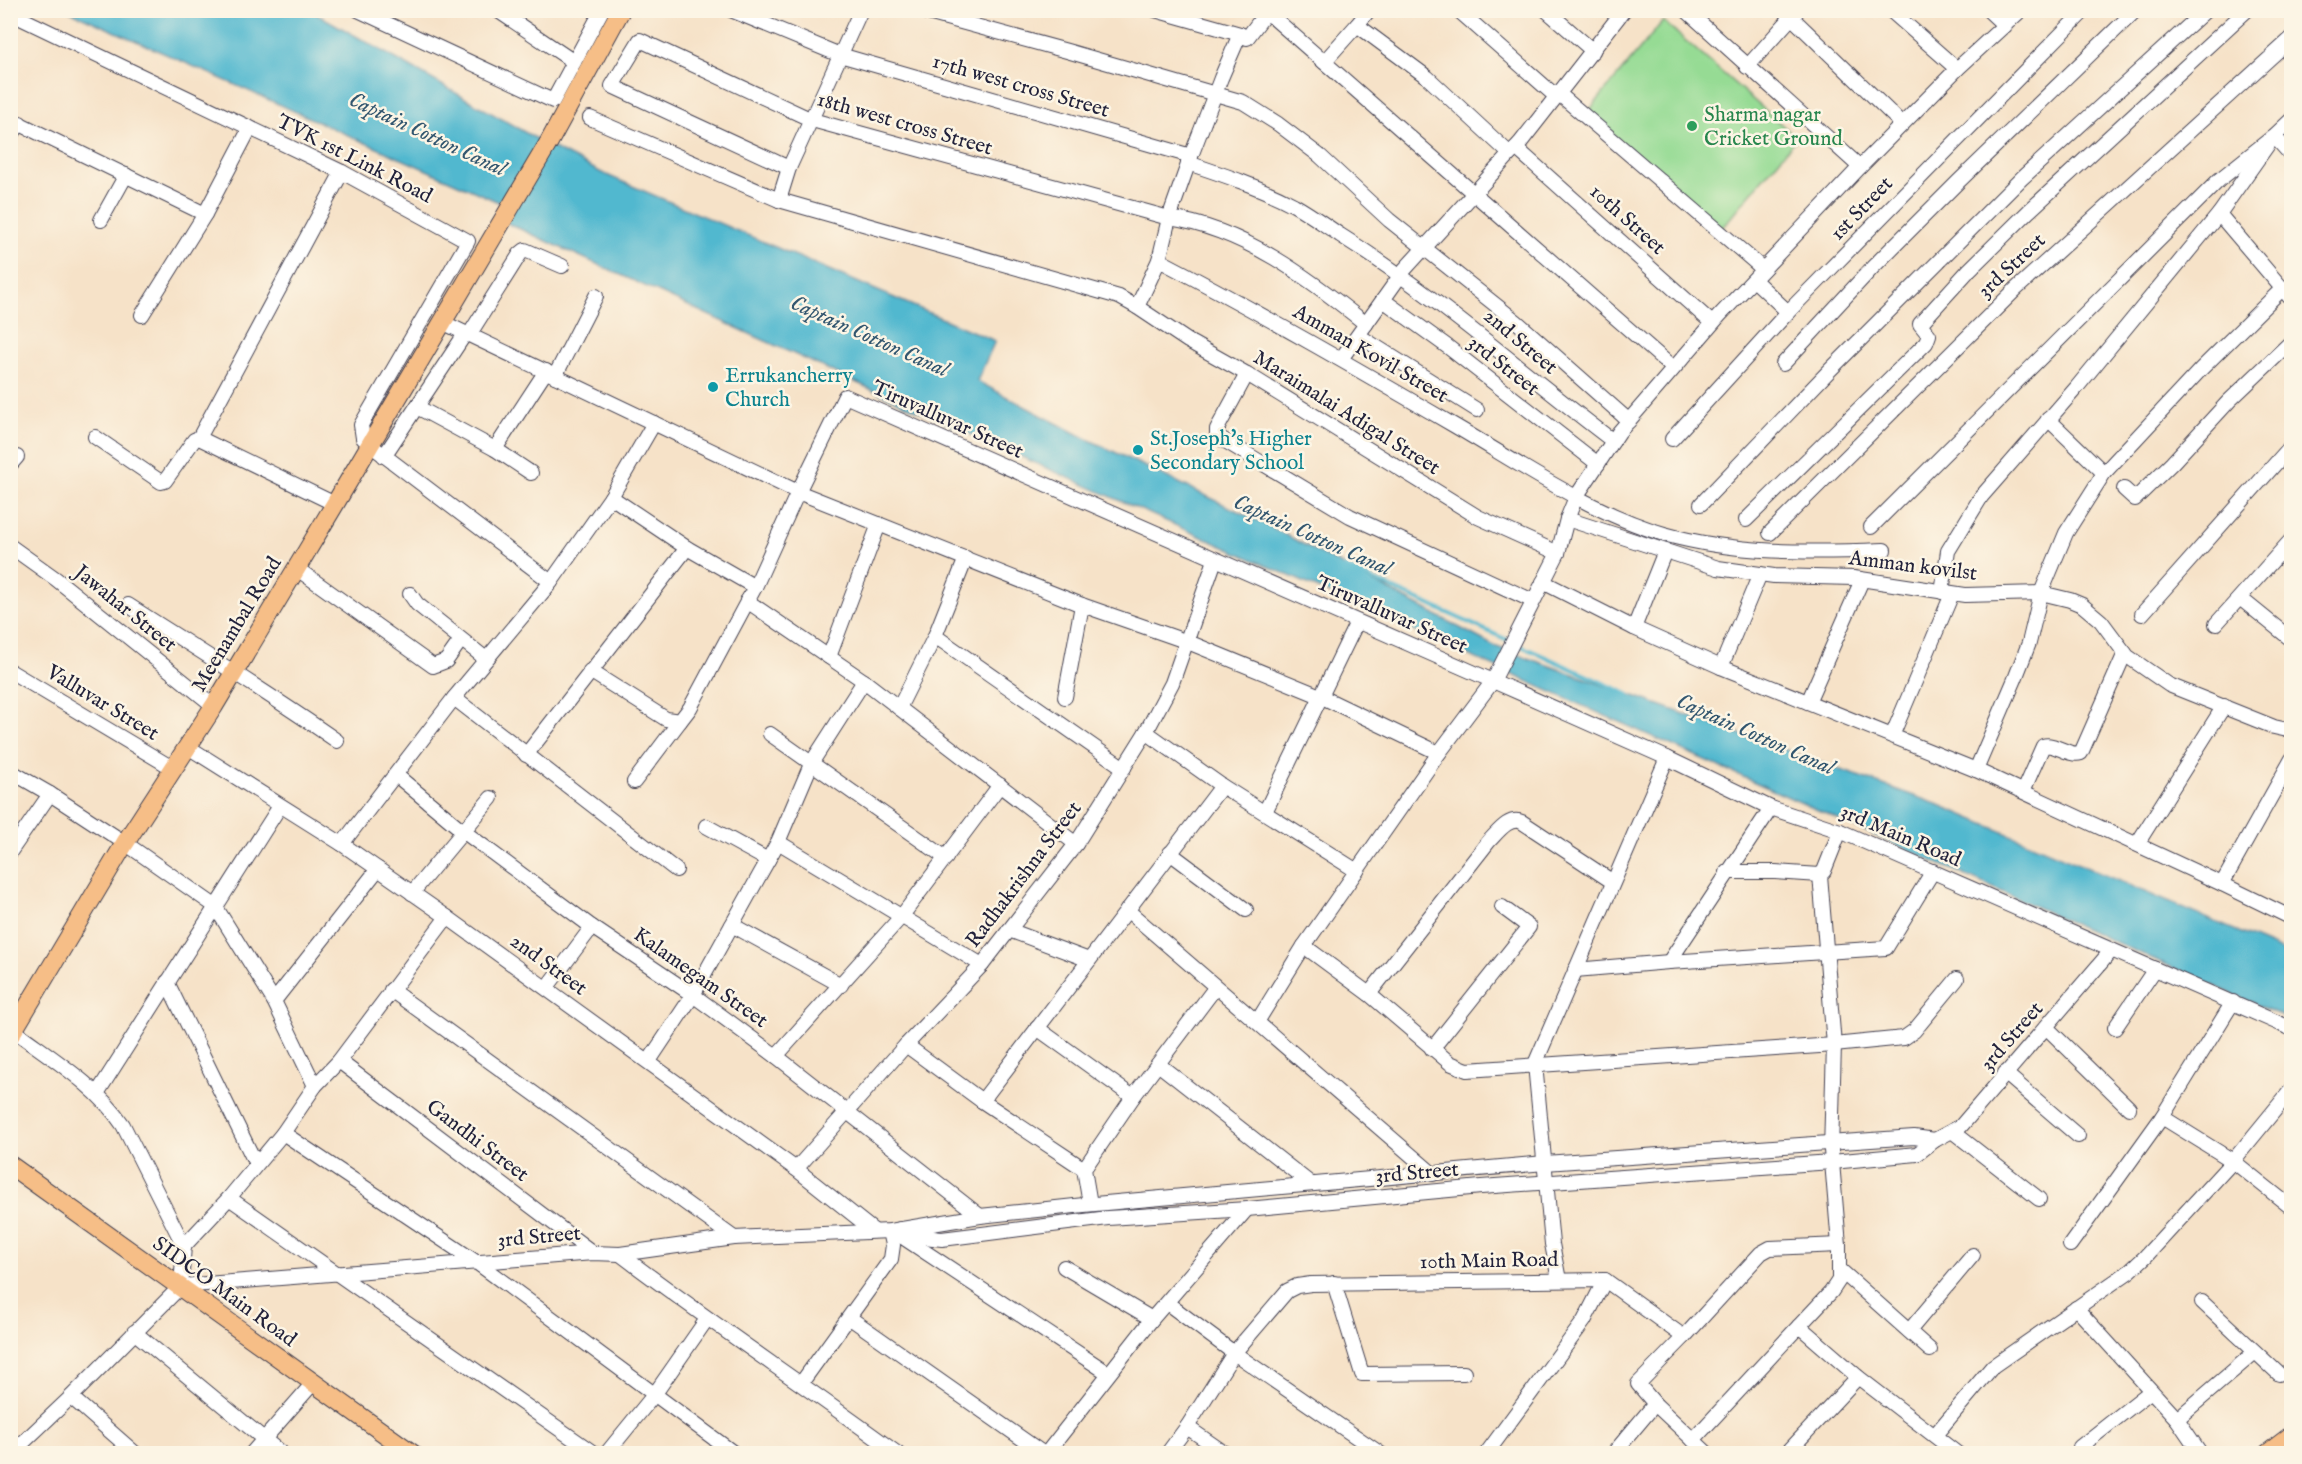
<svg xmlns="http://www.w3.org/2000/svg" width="2302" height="1464" font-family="'IM FELL English',serif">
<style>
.green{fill:#96db94;stroke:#5c7e68;stroke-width:1.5}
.water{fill:#51b8cf;stroke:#3a6d85;stroke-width:1.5}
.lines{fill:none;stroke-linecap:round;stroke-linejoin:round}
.stream{stroke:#51b8cf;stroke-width:4}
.minor-casing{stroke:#423f50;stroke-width:16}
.major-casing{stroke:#423f50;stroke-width:20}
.minor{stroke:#fff;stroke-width:14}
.major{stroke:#f6be87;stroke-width:18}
.leisure-dot{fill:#2e9e5b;stroke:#fcf5e5;stroke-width:2}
.culture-dot{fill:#0f9aa8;stroke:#fcf5e5;stroke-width:2}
.labels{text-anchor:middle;stroke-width:5;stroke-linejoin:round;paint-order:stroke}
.street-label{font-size:21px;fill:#22223b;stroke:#fcf5e5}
.leisure-label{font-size:21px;fill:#27864d;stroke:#fcf5e5;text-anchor:start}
.culture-label{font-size:21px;fill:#0d838f;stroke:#fcf5e5;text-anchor:start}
.water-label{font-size:22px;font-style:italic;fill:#32566f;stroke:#fcf5e5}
</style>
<rect width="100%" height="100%" fill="#fcf5e5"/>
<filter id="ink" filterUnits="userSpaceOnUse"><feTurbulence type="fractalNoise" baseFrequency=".0167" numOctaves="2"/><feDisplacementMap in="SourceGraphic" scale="12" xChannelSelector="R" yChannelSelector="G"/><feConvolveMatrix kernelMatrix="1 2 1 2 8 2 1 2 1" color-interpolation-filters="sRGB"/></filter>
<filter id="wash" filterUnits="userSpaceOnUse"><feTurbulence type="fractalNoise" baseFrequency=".008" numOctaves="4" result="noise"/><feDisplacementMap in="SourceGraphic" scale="24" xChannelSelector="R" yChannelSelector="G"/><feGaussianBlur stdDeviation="1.35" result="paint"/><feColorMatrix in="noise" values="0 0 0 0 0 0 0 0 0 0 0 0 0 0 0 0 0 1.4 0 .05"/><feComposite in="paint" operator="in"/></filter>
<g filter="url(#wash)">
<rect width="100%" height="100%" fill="#f6e2c8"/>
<!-- green -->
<path class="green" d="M1663,21L1797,138L1722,228L1587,113Z"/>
<!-- water -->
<path class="water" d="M69,11H312L542,142L602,173L995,341L977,381L1075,433L1271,527L1494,646L1942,806L2291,954V1020L945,423L507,223L512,208Z"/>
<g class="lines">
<!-- stream -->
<path class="stream" d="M1345,567L1628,694"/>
</g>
</g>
<g filter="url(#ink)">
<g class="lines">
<defs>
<g id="minor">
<path d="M358,10L553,101L602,10"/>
<path d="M497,10L574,62"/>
<path d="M731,10L840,55L1191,156"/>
<path d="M917,10L1067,51L1243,102L1278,124L1320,156L1389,220L1517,322L1629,421"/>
<path d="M1155,10L1240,34"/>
<path d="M1369,10L1357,25L1427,77L1510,154"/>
<path d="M1458,10L1551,92L1558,93L1763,269"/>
<path d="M1546,10L1593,51"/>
<path d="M1686,10L1860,167"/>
<path d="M1784,10L1902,124"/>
<path d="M1890,10L1957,69"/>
<path d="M1988,10L2005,26"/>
<path d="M1267,12L1673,368"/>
<path d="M10,13L342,172L468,241L361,425L363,438L369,444L551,582"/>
<path d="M1324,62L1357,25"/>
<path d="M1747,67L1798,10"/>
<path d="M590,118L779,200L1119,297L1137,307L1188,341L1247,374L1478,517L1558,553"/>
<path d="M10,119L205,214"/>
<path d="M10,137L20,123"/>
<path d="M1516,148L1712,323"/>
<path d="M1188,163C1224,175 1260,187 1294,205C1310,214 1325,225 1340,235C1437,296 1522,372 1613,441"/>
<path d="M789,168L612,86L640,40L812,120L1169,218C1244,229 1309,278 1366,324"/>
<path d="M779,200L789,168L861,10"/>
<path d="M2219,214L2292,300"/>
<path d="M101,220L126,175"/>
<path d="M1159,260C1259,312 1357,369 1455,426C1520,464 1591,513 1664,534C1735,554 1811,553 1884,550"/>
<path d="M1754,280L1788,312"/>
<path d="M1383,300L1448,347L1598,464"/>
<path d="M1137,307L1159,260L1169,218L1191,156L1221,78L1240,34L1247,38L1268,10"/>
<path d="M142,315L205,214L250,128"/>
<path d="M442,322L798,492L845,396L1493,681L1667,758L1771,808L1840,831L2292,1029"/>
<path d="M469,335L520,254L525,250L562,266"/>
<path d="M1359,336L1477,410"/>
<path d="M1341,359L1405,269L1520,143L1624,10"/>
<path d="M1783,364L1873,267L1959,181L2136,10"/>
<path d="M1247,374L1217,429V436L1350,516L1533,601"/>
<path d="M555,376L596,296"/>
<path d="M417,407L495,449L531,473"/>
<path d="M2048,419L2104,473"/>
<path d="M95,437L161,482L165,481L194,440L199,438L335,504"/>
<path d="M199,438L342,172"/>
<path d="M1672,439L1788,312L2085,10"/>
<path d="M495,449L546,371"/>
<path d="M384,456L465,334"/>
<path d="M10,465L17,457"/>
<path d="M2124,489L2135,499L2172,463L2229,401L2292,341"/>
<path d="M611,497L687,548L755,587"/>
<path d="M1701,504L1830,370L2022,178L2206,10"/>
<path d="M1567,519L1718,568L1774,576L1854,578L1965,595L2041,593L2070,600L2082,605L2101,621L2127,656L2169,685L2274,727L2292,731"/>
<path d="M1746,520L1926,343L1929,335L1920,324L1969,270L2029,211L2247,10"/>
<path d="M1871,527L2219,180L2274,136L2292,156"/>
<path d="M1770,533L2016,289L2292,38"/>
<path d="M10,546L56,579L214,706"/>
<path d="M966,558L935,636L1124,768"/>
<path d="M296,568L433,666L446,661L461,640"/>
<path d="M1543,582L1634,628L1721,667L1976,770L2222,884L2292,918"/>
<path d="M1942,592L1948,551L1981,497L2077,387L2219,214L2274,136L2292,119"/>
<path d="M410,594L417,604L486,659"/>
<path d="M2240,598L2292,640"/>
<path d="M747,601L864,681L1076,844"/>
<path d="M128,605C198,650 269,693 337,741"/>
<path d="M2142,614L2292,445"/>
<path d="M2216,624L2292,539"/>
<path d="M1634,628L1665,551"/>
<path d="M829,657L879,524"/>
<path d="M1721,667L1760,574"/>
<path d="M10,671L174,769"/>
<path d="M590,671L666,719L680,721L690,708L755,587L798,492L1082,605L1188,642L1320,696L1439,753"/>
<path d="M1065,697L1082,605"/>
<path d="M454,698L676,870"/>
<path d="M1808,702L1862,580"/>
<path d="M899,708L935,636"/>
<path d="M1146,732L1222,786L1357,871"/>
<path d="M770,734L946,858"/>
<path d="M1892,736L1952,594"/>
<path d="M188,747L342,844L447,917L796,1169L874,1231"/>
<path d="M526,755L687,548"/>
<path d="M1976,770L2015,679L2029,643L2041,593L2066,533L2104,473L2201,369L2282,289"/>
<path d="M10,771L50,794L125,843L215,906L274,1001L315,1086"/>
<path d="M396,775L463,831L592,927L693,995L776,1056L980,1216"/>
<path d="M634,782L680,721"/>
<path d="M2023,791L2043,746C2055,742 2068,757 2081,753L2125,653"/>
<path d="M1265,812L1357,622"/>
<path d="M706,826L768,860"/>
<path d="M1840,831L1824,871L1820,875L1834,1045L1831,1150L1839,1245V1280L1831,1292L1799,1326L1858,1377L1958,1454"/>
<path d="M778,842L982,965"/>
<path d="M342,844L454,698L551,582L611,497L654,423"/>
<path d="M2137,844L2224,706"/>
<path d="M10,852L50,794"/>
<path d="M1170,853L1246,910"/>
<path d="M1727,872H1775L1820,875"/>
<path d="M2222,884L2292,759"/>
<path d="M412,893L491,798"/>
<path d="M1127,910L1433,1174"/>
<path d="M732,925L841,985"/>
<path d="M1009,930L1089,960"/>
<path d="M1304,946L1369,994L1450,1063L1467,1070L1834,1045L1904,1038L1914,1031L1957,979"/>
<path d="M1669,962L1771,808"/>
<path d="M1575,970L1669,962L1886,948L1933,871"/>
<path d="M167,982L256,1164"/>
<path d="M547,987L592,927"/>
<path d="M391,990L734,1238"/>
<path d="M1369,994L1489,841C1498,832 1509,816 1522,822L1613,882"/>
<path d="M274,1001L378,869"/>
<path d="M1257,1022L1304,946L1439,753L1493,681L1558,553L1567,519L1576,497L1619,432L1719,316L1860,167L1957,69L2021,10"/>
<path d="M1037,1028L1133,1097"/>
<path d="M2047,1028L2129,1108"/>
<path d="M2115,1028L2155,969"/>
<path d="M906,1045L982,1101L1084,1169"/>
<path d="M1432,1049L1529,927L1502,907"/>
<path d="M776,1056L901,917L1000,785"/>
<path d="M339,1061L593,1253"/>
<path d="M649,1061L693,995L778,842L812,762L864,681"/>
<path d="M1158,1064L1311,1184"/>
<path d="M2005,1073L2078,1136"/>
<path d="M98,1092L280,806"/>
<path d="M982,1101L1222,786"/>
<path d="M2162,1117L2233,1161L2292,1208"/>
<path d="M1952,1131L2039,1199"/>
<path d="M283,1133L476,1262L735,1454"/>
<path d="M796,1169L906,1045L982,965L1076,844L1146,732L1172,683L1215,560"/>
<path d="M229,1198L595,1454"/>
<path d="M1090,1204L1084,1169L1133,1097L1215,988"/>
<path d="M900,1229L924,1237L942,1239L1108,1218L1247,1209L1481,1187L1832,1162L1917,1154L1935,1140L1961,1126L2111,951"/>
<path d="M898,1234L1108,1373"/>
<path d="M2070,1245L2162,1117L2233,1002"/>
<path d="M184,1246L229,1198L283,1133L315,1086L339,1061L447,917"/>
<path d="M620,1254C711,1323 806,1386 898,1454"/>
<path d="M1064,1267L1152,1319"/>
<path d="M1839,1269L1930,1350"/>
<path d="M1559,1280L1552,1244L1535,1064L1667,758"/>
<path d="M1334,1283L1362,1374L1464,1373"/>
<path d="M181,1286L593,1253L620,1254L734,1238L890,1231L980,1216L1084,1205L1545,1163L1914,1137L1935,1140"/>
<path d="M2202,1302L2279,1374"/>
<path d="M1167,1303L1234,1353L1381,1454"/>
<path d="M2076,1308L2177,1419L2201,1454"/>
<path d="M850,1318L1044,1454"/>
<path d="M1909,1331L1973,1255"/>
<path d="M134,1332L282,1454"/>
<path d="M1684,1337L1638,1384L1655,1404L1708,1454"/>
<path d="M802,1382L891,1259L893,1245L890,1231"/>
<path d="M71,1397L136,1454"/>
<path d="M2177,1419L2255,1352"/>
<path d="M1187,1427L1226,1454"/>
<path d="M1935,1435L1993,1366L2130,1271L2145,1257L2233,1161L2292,1089"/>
<path d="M1693,1440L1799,1326"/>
<path d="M2080,1447L2151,1391"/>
<path d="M11,1454L71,1397L181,1286L184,1246L123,1125C96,1085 54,1060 15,1031"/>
<path d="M251,1454L314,1382"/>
<path d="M606,1454L654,1395L707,1319"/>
<path d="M1046,1454L1152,1319L1247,1209"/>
<path d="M1167,1454L1187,1427L1234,1353L1287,1291L1297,1286L1311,1284L1605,1280L1684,1337L1761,1253L1770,1248L1839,1245"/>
<path d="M1486,1454L1584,1321L1605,1280"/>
<path d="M1613,1454L1655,1404"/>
<path d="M1786,1454L1858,1377"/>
</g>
<g id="major">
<path d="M2291,10L2292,11"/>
<path d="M10,1036L125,843L214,706L335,504L549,142L621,10"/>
<path d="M10,1165L413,1454"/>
<path d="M2267,1454L2292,1435"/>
</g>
</defs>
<!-- minor casing -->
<use href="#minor" class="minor-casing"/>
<!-- major casing -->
<use href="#major" class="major-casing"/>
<!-- minor -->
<use href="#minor" class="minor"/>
<!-- major -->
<use href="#major" class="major"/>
</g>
</g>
<!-- markers -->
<circle class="leisure-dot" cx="1692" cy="126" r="6"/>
<g class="culture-dot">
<circle cx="713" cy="387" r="6"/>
<circle cx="1138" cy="450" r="6"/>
</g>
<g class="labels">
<!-- street labels -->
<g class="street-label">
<text transform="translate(1021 85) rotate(16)" y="7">17th west cross Street</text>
<text transform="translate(905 123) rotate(16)" y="7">18th west cross Street</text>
<text transform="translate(355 158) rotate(27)" y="7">TVK 1st Link Road</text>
<text transform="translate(1861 208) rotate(-46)" y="7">1st Street</text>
<text transform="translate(1628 219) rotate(42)" y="7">10th Street</text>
<text transform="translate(2011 265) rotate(-43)" y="7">3rd Street</text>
<text transform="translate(1521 341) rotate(40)" y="7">2nd Street</text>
<text transform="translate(1371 353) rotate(30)" y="7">Amman Kovil Street</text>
<text transform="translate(1504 365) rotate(38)" y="7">3rd Street</text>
<text transform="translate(1347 412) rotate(32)" y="7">Maraimalai Adigal Street</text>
<text transform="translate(948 419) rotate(24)" y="7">Tiruvalluvar Street</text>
<text transform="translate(1913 565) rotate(7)" y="7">Amman kovilst</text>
<text transform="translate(126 608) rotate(39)" y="7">Jawahar Street</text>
<text transform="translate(1392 614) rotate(24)" y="7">Tiruvalluvar Street</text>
<text transform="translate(236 624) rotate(-59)" y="7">Meenambal Road</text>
<text transform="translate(103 702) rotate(31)" y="7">Valluvar Street</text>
<text transform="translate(1901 835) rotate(23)" y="7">3rd Main Road</text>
<text transform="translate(1023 874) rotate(-53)" y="7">Radhakrishna Street</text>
<text transform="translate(549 964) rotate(36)" y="7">2nd Street</text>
<text transform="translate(701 977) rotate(35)" y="7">Kalamegam Street</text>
<text transform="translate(2011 1036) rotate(-49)" y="7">3rd Street</text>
<text transform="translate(478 1140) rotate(37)" y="7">Gandhi Street</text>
<text transform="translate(1417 1172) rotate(-5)" y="7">3rd Street</text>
<text transform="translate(539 1236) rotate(-5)" y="7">3rd Street</text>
<text transform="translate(1489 1260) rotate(-1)" y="7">10th Main Road</text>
<text transform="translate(225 1291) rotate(36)" y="7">SIDCO Main Road</text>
</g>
<!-- leisure labels -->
<g class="leisure-label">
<text x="1704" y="121">Sharma nagar<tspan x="1704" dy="24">Cricket Ground</tspan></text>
</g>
<!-- culture labels -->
<g class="culture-label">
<text x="725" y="382">Errukancherry<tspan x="725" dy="24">Church</tspan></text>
<text x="1150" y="445">St.Joseph's Higher<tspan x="1150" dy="24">Secondary School</tspan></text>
</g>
<!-- water labels -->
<g class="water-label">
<text transform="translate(428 133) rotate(25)" y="8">Captain Cotton Canal</text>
<text transform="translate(870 335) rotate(24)" y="8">Captain Cotton Canal</text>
<text transform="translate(1313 534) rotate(24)" y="8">Captain Cotton Canal</text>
<text transform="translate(1756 733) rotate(24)" y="8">Captain Cotton Canal</text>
</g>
</g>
<!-- margin -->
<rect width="2302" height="1464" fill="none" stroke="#fcf5e5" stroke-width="36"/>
</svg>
